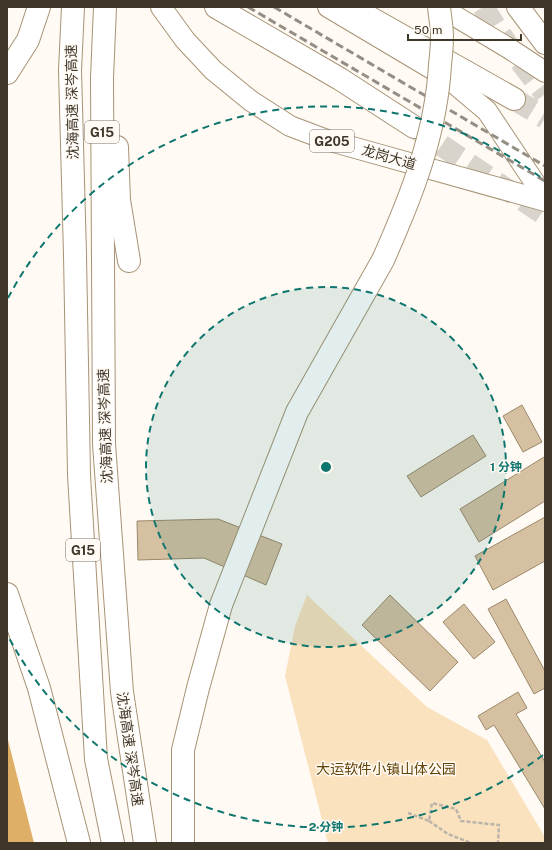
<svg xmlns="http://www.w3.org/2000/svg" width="552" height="850" font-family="'Public Sans','Noto Sans SC',sans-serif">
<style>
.green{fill:#fbe2be}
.forest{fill:#deaf66}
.building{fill:#d5c0a1;stroke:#9c886a}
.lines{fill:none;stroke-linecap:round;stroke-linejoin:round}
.highway-tunnel{stroke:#d8d3cb;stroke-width:22;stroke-dasharray:22 11;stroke-linecap:butt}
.major-casing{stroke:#a79375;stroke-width:22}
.highway-casing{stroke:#a79375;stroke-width:24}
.path{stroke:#b9b3aa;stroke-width:2.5;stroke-dasharray:4 2;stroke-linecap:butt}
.major{stroke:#fff;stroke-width:20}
.highway{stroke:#fff;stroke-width:22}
.rail{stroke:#948e84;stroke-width:3;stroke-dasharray:8 4;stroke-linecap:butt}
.highway-bridge-casing{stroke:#a79375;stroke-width:24;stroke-linecap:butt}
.highway-bridge{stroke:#fff;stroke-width:22}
.ring{fill:none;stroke:#0f766e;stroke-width:2;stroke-dasharray:7 5}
.labels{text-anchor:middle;stroke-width:3;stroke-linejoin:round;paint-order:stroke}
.shield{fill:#fffaf4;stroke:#787166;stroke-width:1}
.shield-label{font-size:13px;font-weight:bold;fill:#3e3629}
.street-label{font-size:14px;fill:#3e3629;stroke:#fffaf4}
.park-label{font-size:14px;fill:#634407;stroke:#fffaf4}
.centre{fill:#0f766e;stroke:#fffaf4;stroke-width:2}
.ring-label{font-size:12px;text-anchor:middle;font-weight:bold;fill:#0f766e;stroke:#fffaf4;stroke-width:3;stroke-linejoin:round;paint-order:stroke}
</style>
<rect width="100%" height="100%" fill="#fffaf4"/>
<!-- green -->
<path class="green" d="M307,595L427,707L487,740L545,837V843H328L285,676L295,626Z"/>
<!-- forest -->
<path class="forest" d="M7,736L34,843H7Z"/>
<!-- building -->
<g class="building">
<path d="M522,405L542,442L523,452L503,416Z"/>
<path d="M473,435L486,456L421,497L407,476Z"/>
<path d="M544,457H545V501L479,542L460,509Z"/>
<path d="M545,517V561L493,590L475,556Z"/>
<path d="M218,519L282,544L266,585L204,558L138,560L137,521Z"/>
<path d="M390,595L458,662L430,691L362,625Z"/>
<path d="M506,599L545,671V688L534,694L488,609Z"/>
<path d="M464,604L495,642L474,659L443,622Z"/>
<path d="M518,692L527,708L516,714L545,762V809L494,725L486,730L478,716Z"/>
</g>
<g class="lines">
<!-- highway-tunnel -->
<g class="highway-tunnel">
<path d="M483,7L507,44L545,94"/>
<path d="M514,99L545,118"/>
<path d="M414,127L545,215"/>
</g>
<defs>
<g id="major">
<path d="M161,7L185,40L213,70L251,101L290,126L327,140L545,201"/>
<path d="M328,7L449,79L487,111L545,198"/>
<path d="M440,7L510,49L545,72"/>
</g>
<g id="highway">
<path d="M73,7L70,70L75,255L79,475L96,759L113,843"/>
<path d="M105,7L102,78L104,444L122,692L145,843"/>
<path d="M216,7L340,79L414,127"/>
<path d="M351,7L514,99"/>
<path d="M518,7L545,43"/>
<path d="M7,73L28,40L39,7"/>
<path d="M117,147L119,200L129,261"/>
<path d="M7,594L39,688L79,843"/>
<path d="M183,843V750L198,688L221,605L297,412L383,260"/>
</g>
</defs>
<!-- major casing -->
<use href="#major" class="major-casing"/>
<!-- highway casing -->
<use href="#highway" class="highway-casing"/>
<!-- path -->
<g class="path">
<path d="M408,813L429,821L432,803L456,809L461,821L499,825L498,843"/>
<path d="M429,821L448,834L471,843"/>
</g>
<!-- major -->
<use href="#major" class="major"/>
<!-- highway -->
<use href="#highway" class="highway"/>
<!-- rail -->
<g class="rail">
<path d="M248,7L545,181"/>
<path d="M274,7L545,166"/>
</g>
<defs>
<path id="highway-bridge" d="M383,260C411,197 436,135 440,65C441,56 442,47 442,37C442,27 440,17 439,7"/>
</defs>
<!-- highway-bridge casing -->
<use href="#highway-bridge" class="highway-bridge-casing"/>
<!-- highway-bridge -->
<use href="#highway-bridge" class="highway-bridge"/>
</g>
<!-- distance rings -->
<circle cx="326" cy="467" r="180" fill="#0f766e" fill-opacity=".12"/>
<g class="ring">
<circle cx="326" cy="467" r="180"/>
<path d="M543 755A360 360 0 0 1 8 636M8 298A360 360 0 0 1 543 179"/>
</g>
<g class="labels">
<!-- shield labels -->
<g class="shield">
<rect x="85" y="121" width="34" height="22" rx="3"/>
<rect x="310" y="130" width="44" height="22" rx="3"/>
<rect x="66" y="539" width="34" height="22" rx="3"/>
</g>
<g class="shield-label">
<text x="102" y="137">G15</text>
<text x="332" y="146">G205</text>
<text x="83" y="555">G15</text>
</g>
<!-- street labels -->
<g class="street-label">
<text transform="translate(72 102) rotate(-91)" y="5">沈海高速 深岑高速</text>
<text transform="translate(389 157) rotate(16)" y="5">龙岗大道</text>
<text transform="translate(105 426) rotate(-92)" y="5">沈海高速 深岑高速</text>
<text transform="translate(130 749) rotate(82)" y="5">沈海高速 深岑高速</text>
</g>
<!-- park labels -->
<g class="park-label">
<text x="386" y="774">大运软件小镇山体公园</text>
</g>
</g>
<circle cx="326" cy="467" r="6" class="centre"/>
<g class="ring-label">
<text x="506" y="471">1 分钟</text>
<text x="326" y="831">2 分钟</text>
</g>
<!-- border -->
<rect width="552" height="850" fill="none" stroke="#3e3629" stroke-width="16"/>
<!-- scale -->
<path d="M408 34v6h113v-6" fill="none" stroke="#3e3629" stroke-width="2"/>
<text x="414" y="34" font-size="12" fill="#3e3629" stroke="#fffaf4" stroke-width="3" paint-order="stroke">50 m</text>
</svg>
